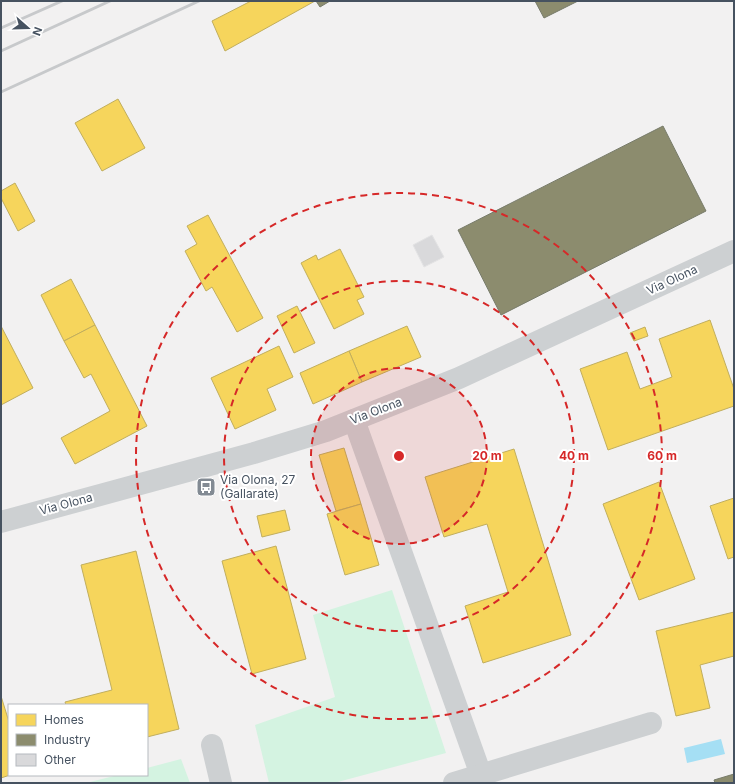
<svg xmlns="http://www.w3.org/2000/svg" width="735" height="784" font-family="Inter,sans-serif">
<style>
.green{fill:#d4f3e1}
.water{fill:#a5dff4}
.homes{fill:#f6d55c;stroke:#c1ae5d}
.industry{fill:#8c8c6e;stroke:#777b6a}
.building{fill:#d9d9db;stroke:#e3e3e4}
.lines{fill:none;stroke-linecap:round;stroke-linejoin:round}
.minor{stroke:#cdd0d2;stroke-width:22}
.rail{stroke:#c7c9cb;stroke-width:3}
.ring{fill:none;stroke:#d62828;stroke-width:2;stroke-dasharray:7 5}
.labels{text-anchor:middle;stroke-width:4;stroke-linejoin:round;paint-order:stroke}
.street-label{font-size:12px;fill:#465260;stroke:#fff}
.poi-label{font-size:12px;fill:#465260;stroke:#fff;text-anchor:start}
.centre{fill:#d62828;stroke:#fff;stroke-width:2}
.ring-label{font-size:12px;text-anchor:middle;font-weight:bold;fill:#d62828;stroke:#fff;stroke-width:4;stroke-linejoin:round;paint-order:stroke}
</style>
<rect width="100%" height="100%" fill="#f2f1f1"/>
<!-- green -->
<g class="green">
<path d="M392,590L446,753L334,783H269L255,725L335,697L313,615Z"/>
<path d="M181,759L190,783H86L118,775H147V768Z"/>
</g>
<!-- water -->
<path class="water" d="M721,739L725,754L687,763L684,748Z"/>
<!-- homes -->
<g class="homes">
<path d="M251,1H315L225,51L212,21Z"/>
<path d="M118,99L145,148L102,171L75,123Z"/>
<path d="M15,183L35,221L18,231L1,198V191Z"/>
<path d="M208,215L263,318L237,332L212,287L206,291L185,251L197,244L187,226Z"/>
<path d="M340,249L364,297L357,300L364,314L334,329L301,263L316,255L318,260Z"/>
<path d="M71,279L95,325L64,341L41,295Z"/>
<path d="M297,306L315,343L294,353L277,316Z"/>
<path d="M710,320L734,389V406L608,450L580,369L627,352L640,389L672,377L659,339Z"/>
<path d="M95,325L147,426L75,464L61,438L110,411L91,374L84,378L64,341Z"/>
<path d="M1,326L33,388L1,405Z"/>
<path d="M407,326L421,357L362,382L349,351Z"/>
<path d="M645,327L648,336L634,341L630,333Z"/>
<path d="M279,346L293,377L267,389L276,410L235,429L211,378Z"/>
<path d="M349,351L362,382L313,404L300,373Z"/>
<path d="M344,448L361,504L336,511L319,455Z"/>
<path d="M514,449L571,635L483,663L465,606L508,592L487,524L444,537L425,477Z"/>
<path d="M659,482L695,579L639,600L603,504Z"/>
<path d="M734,498V557L728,559L710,506Z"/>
<path d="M361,504L379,565L345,575L327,514Z"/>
<path d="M285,510L290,530L262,537L257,516Z"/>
<path d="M276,546L306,659L252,674L222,561Z"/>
<path d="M136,551L179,729L147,737V705H66L65,702L112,690L81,565Z"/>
<path d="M734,612V656L700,665L710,708L676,716L656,631Z"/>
<path d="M1,696L9,722L10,775L1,778Z"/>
</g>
<!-- industry -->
<g class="industry">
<path d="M316,1H330L320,7Z"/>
<path d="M535,1H578L544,18Z"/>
<path d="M663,126L706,211L501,315L458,230Z"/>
<path d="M734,774V783H715L714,780Z"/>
</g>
<!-- building -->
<path class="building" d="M432,235L444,257L424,267L413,245Z"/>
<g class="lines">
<!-- minor -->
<g class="minor">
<path d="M354,420L481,775"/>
<path d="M1,522L254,453L326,431L459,378L734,251"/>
<path d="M212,745L221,783"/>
<path d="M454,783L651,723"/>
</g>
<!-- rail -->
<g class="rail">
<path d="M1,28L62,1"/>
<path d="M1,51L110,1"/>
<path d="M1,92L199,1"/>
</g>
</g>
<!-- distance rings -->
<circle cx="399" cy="456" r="88" fill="#d62828" fill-opacity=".12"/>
<g class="ring">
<circle cx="399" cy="456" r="88"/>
<circle cx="399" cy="456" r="175"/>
<circle cx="399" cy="456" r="263"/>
</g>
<!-- icons -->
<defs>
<symbol id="bus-square" viewBox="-11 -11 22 22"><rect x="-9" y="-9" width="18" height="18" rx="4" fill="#828a93" stroke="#fff"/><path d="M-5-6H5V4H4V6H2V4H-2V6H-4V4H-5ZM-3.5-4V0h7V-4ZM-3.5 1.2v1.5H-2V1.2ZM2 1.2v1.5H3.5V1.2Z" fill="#fff"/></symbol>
</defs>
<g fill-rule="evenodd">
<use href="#bus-square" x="195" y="476" width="22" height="22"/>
</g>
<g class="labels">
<!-- street labels -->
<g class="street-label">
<text transform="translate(672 280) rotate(-25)" y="4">Via Olona</text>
<text transform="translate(376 411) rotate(-21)" y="4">Via Olona</text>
<text transform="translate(66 504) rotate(-15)" y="4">Via Olona</text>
</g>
<!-- poi labels -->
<g class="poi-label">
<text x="220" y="484">Via Olona, 27<tspan x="220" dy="14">(Gallarate)</tspan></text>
</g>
</g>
<circle cx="399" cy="456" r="6" class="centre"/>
<g class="ring-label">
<text x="487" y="460">20 m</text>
<text x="574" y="460">40 m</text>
<text x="662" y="460">60 m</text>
</g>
<!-- border -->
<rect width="735" height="784" fill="none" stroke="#465260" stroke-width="4"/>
<!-- legend -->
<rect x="8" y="704" width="140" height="72" fill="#ffffff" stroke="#b5babf"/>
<rect x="16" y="714" width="20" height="12" fill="#f6d55c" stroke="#b5babf"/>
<text x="44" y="724" font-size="12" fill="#465260">Homes</text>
<rect x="16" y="734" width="20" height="12" fill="#8c8c6e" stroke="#b5babf"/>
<text x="44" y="744" font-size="12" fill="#465260">Industry</text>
<rect x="16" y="754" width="20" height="12" fill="#d9d9db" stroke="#b5babf"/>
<text x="44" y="764" font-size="12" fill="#465260">Other</text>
<!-- north arrow -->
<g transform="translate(28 28) rotate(110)" stroke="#ffffff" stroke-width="3" paint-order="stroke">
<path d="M0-3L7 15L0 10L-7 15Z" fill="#465260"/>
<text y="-6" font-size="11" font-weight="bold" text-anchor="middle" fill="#465260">N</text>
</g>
</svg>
